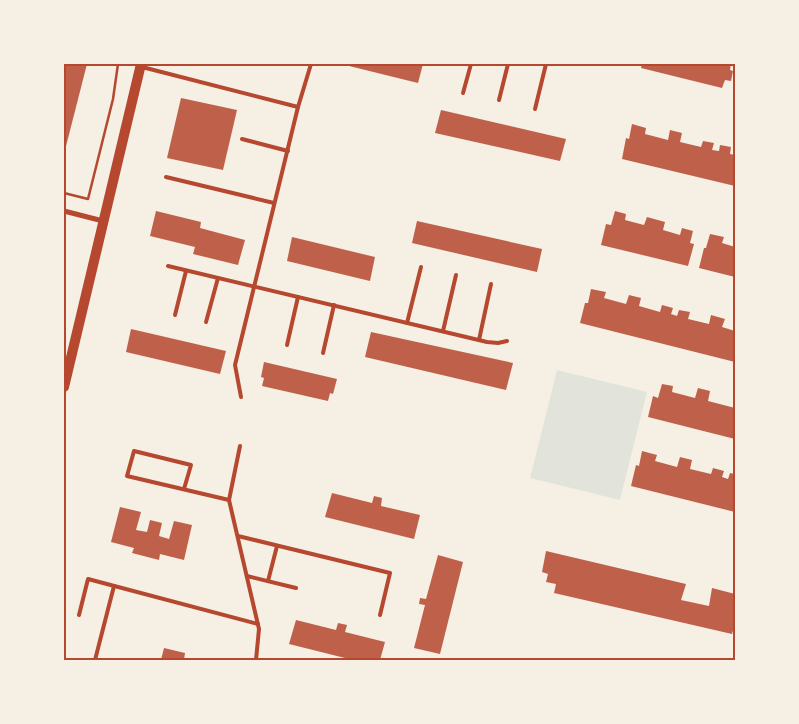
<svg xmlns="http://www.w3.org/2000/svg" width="799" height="724" font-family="'Golos Text',sans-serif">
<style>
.green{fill:#e2e4dc}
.building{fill:#bf614a}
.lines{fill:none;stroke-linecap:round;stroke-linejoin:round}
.path{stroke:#b5482f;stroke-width:2.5}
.service{stroke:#b5482f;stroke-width:4}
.minor{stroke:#b5482f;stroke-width:5}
.secondary{stroke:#b5482f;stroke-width:10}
.neatline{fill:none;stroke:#b5482f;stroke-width:2}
</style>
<rect width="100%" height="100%" fill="#f6efe4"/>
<!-- green -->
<path class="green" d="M557,370L647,392L620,500L530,478Z"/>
<!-- building -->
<g class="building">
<path d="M64,64H87L64,154Z"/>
<path d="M341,64H423L418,83Z"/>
<path d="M642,64H731L730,70L733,71L731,81L725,80L722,88L641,68Z"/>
<path d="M181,98L237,110L223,170L167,158Z"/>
<path d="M441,110L566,139L560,161L435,133Z"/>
<path d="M632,124L646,128L645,134L668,140L670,130L682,133L680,142L701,147L703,141L714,143L712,150L719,151L720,145L731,147L730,154L735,155V186L622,159L626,138L629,139Z"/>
<path d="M156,211L201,222L200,228L245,240L238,265L193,254L195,247L150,236Z"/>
<path d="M615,211L626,214L625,220L644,225L647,217L665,222L663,230L680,235L682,228L693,231L690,243L694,244L688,266L601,245L606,224L611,225Z"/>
<path d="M417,221L542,249L537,272L412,243Z"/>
<path d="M710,234L724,237L722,243L735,247V277L699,268L704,248H706Z"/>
<path d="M292,237L375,257L370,281L287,261Z"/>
<path d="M591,289L606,292L604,298L626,304L629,295L641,298L639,306L660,312L662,305L673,308L671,314L677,316L679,310L690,312L688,319L709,324L711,315L725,319L722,327L735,331V362L580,323L585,303H588Z"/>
<path d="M131,329L226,351L220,374L126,352Z"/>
<path d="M371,332L513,363L506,390L365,357Z"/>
<path d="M264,362L337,379L333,394L330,393L328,401L262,386L264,378L261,377Z"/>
<path d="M662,384L673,386L672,392L695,398L698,388L710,391L708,401L735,408V439L648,417L653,396L658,398Z"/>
<path d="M642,451L657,455L655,461L677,467L680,457L692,460L690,469L711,474L713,468L724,471L722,477L728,479L730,473L735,474V512L631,486L636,465L639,466Z"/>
<path d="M332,493L372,503L374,496L382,498L381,506L420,515L414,539L325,517Z"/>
<path d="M120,507L141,512L136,530L147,532L150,520L162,523L159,536L169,539L174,521L192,525L184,560L160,554L159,560L132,553L134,548L111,542Z"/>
<path d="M546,551L686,584L681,600L709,606L712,588L735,594V627H734L732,634L554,593L556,584L546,582L548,574L542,572Z"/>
<path d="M438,555L463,562L440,654L414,648L425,605L419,604L420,598L426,599Z"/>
<path d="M296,620L336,630L338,623L347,625L345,632L385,642L380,660H353L289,644Z"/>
<path d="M164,648L185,653L184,660H161Z"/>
</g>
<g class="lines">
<!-- path -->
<path class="path" d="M64,193L88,199L113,99L118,64"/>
<!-- service -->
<g class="service">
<path d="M142,67L298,107"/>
<path d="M463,93L471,64"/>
<path d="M499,100L508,64"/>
<path d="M535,109L546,64"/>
<path d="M242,139L288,151"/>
<path d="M166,177L274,203"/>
<path d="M168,266L487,342L498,343L507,341"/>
<path d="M175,315L186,271"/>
<path d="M206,322L218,278"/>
<path d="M407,323L421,267"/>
<path d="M443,331L456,275"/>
<path d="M479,340L491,284"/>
<path d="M287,345L298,297"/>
<path d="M323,353L334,305"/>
<path d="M241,397L235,365L298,107L311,64"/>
<path d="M240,446L229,500L259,629L256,660"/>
<path d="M184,489L191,465L134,451L127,476L229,500"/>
<path d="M238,536L390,573L380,615"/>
<path d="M247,576L296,588"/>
<path d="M268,581L277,546"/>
<path d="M79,615L88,579L258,624"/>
<path d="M95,660L114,586"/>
</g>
<!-- minor -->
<path class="minor" d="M64,211L103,221"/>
<!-- secondary -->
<path class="secondary" d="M64,387L141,64"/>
</g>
<!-- border -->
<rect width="799" height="724" fill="none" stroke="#f6efe4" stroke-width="130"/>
<rect x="65" y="65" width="669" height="594" class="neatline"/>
</svg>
